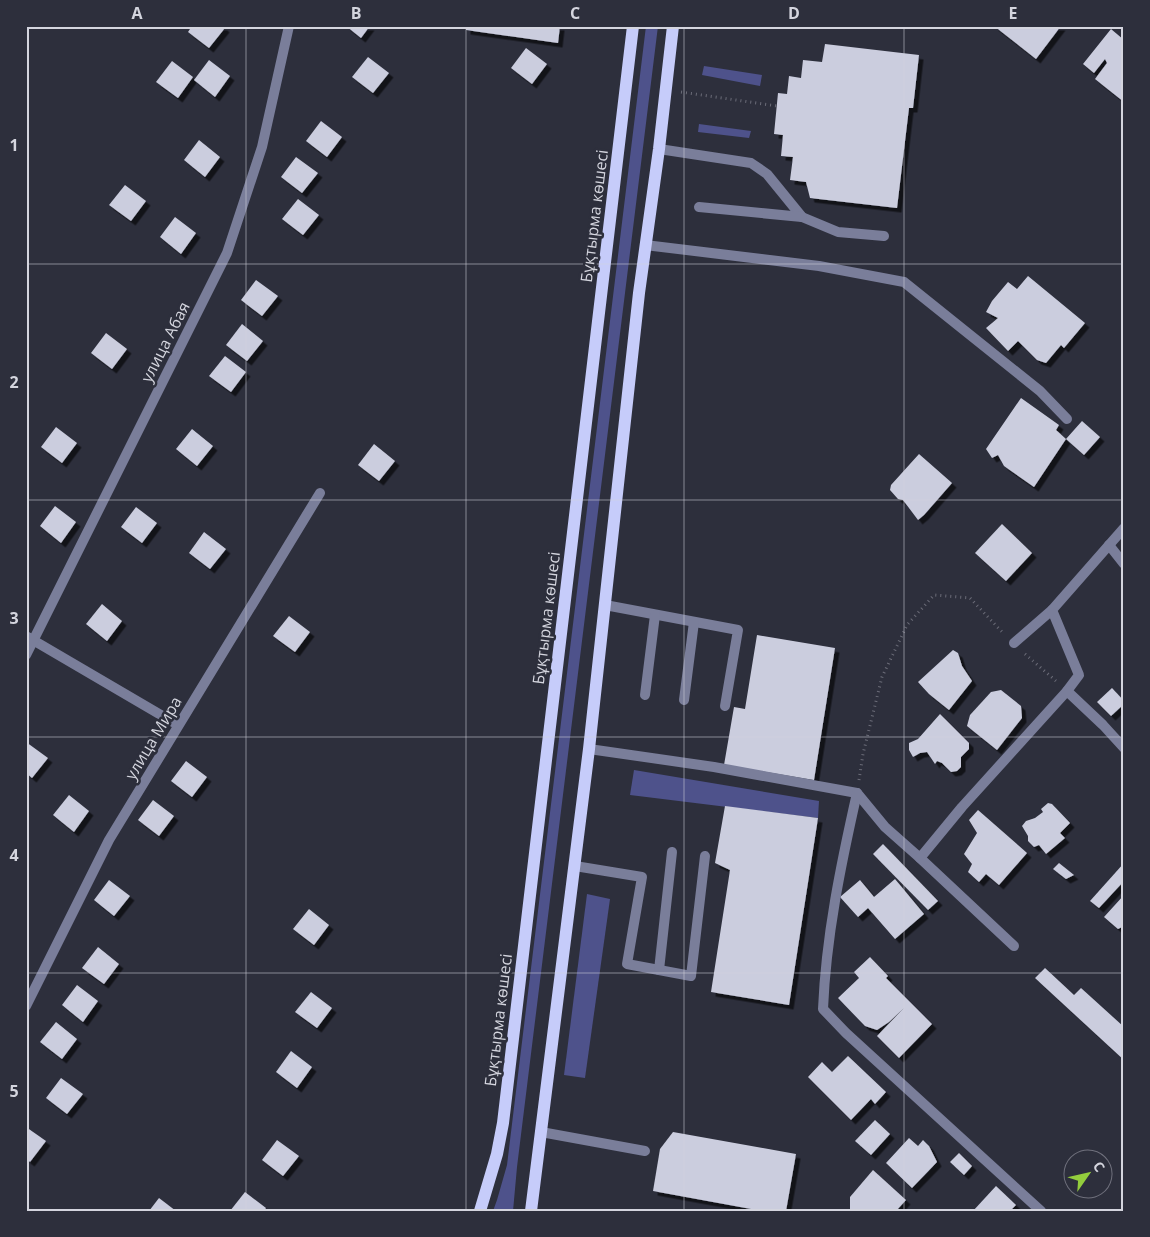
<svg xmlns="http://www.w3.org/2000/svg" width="1150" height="1237" font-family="'Open Sans',sans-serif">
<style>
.green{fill:#4e528b}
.building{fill:#cbcdde;filter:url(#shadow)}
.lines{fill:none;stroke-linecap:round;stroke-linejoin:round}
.path{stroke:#6b6c78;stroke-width:3;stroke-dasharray:1 4;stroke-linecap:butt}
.lane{stroke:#7a7e9a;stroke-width:10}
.street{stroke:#7a7e9a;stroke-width:10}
.primary{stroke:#c6ccfa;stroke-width:12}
.grid{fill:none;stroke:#d4d5de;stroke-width:1;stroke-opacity:0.55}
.labels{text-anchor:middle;stroke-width:5;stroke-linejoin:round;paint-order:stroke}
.street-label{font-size:16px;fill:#d4d5de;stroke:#2d2f3c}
.neatline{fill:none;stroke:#d4d5de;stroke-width:2}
.grid-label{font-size:16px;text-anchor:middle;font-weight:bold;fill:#d4d5de}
</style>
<defs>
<filter id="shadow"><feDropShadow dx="4.5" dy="4.5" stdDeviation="0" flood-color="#0009"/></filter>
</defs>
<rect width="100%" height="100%" fill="#2d2f3c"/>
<!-- green -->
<g class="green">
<path d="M646,26H658L517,1167L513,1211H493L497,1200L507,1165Z"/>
<path d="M704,66L762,75L760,86L702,75Z"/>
<path d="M699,124L751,131L749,138L698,132Z"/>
<path d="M634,770L819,801L818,818L630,795Z"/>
<path d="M587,894L610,899L585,1078L564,1075Z"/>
</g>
<!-- building -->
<g class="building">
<path d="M192,26H223L225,28L209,48L188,32Z"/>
<path d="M346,26H370L361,38Z"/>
<path d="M466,26H560L558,43L466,30Z"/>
<path d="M994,26H1061L1036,59Z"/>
<path d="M1111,29L1124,40V102L1095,79L1107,63L1105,59L1094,73L1083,64Z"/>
<path d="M825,44L919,55L913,108H909L897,208L810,198L806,182L790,180L793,157L781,156L783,135L774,134L778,93L787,94L789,76L801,78L803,60L822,62Z"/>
<path d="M526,48L547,64L532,84L511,68Z"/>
<path d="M368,57L389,73L373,93L352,77Z"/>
<path d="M209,60L230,76L215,97L194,80Z"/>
<path d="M172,61L193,77L178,98L156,82Z"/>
<path d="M321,121L342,137L327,157L306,141Z"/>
<path d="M199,140L220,157L205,177L184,160Z"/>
<path d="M296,157L318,173L302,193L281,177Z"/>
<path d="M125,185L146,201L131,221L109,205Z"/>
<path d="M298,199L319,215L303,235L282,219Z"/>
<path d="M175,217L196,233L181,254L160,237Z"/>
<path d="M1028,276L1085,323L1064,348L1061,345L1046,363L1037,360L1018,341L1008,351L986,328L998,318L986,312L992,301L1008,282L1017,289Z"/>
<path d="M256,280L278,296L262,316L241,300Z"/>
<path d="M242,324L263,341L247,361L226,345Z"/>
<path d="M106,333L127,349L112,369L91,353Z"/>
<path d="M225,356L246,372L231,392L209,376Z"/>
<path d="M1021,398L1059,425L1056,430L1066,439L1082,421L1100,437L1084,455L1066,439L1034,487L1004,466L998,455L992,458L986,449Z"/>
<path d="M56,427L77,443L62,463L41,447Z"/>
<path d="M192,429L213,446L197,466L176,449Z"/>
<path d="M374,444L395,461L379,481L358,465Z"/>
<path d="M919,454L952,483L924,515L918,520L903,500L898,499L890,490L891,485Z"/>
<path d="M55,506L76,522L61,543L40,526Z"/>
<path d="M136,507L157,523L142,543L121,527Z"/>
<path d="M1002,524L1032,553L1006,581L975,553Z"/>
<path d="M204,532L226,549L210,569L189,553Z"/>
<path d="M102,604L122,621L107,641L86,624Z"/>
<path d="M289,616L310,632L295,652L273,636Z"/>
<path d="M757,635L835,648L814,780L724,765L734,707L745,709Z"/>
<path d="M953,650L958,653L962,666L972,681L949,710L929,694L918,682Z"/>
<path d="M1112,688L1124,701V704L1111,716L1097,702Z"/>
<path d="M1001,690L1021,706L1022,718L997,750L967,726L970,715L991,692Z"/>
<path d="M940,714L969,743V749L961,757V767L957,771L951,772L942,763L937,761L935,764L927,752L920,753L913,757L909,750V743L918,739Z"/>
<path d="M26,742L48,758L32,778L26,773Z"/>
<path d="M186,761L207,777L192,797L171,781Z"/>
<path d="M69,795L89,811L74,832L53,815Z"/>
<path d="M153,800L174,816L159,836L138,820Z"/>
<path d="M1048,803L1052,804L1070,823L1060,833L1065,838L1046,854L1039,845L1034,847L1028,841V836L1022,826L1026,821L1035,818L1043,812L1041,809Z"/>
<path d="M725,806L818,818L789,1005L711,992L730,870L715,863Z"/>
<path d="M978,810L1027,853L999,885L986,874L979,882L968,872L972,864L964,854L977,833L969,820Z"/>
<path d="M883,844L938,901L928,910L873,854Z"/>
<path d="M1059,863L1074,875L1066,879L1053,869Z"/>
<path d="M1124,863V881L1099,908L1090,901Z"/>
<path d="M895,879L924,914L895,939L868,908L858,917L840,897L860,880L874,897Z"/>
<path d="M109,880L130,896L114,916L94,900Z"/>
<path d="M1124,895V928L1122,927L1118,929L1104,917Z"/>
<path d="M309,909L329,925L314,945L293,929Z"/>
<path d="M98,947L119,964L104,984L82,968Z"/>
<path d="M870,957L888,976L886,978L932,1024L899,1058L877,1036L904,1008L889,1022L877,1030L865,1026L838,998L859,978L854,972Z"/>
<path d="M1045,968L1074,995L1081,988L1124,1027V1060L1035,978Z"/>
<path d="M77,985L98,1001L83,1022L62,1005Z"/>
<path d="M311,992L332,1008L317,1028L295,1012Z"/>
<path d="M56,1022L77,1039L62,1059L40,1042Z"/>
<path d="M291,1051L312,1067L297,1088L276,1072Z"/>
<path d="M848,1056L886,1092L875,1104L871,1099L851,1120L808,1077L822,1062L832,1072Z"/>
<path d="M61,1078L83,1094L67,1114L46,1098Z"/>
<path d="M875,1120L890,1134L871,1155L855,1141Z"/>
<path d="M26,1127L46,1141L30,1162L26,1159Z"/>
<path d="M673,1132L796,1154L786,1211H762L653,1191L660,1149Z"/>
<path d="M909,1138L918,1146L923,1140L929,1146L937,1162L912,1188L886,1163Z"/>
<path d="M277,1140L299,1156L283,1176L262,1160Z"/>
<path d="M959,1153L972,1166L964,1175L950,1162Z"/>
<path d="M873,1170L906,1200L896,1211H852L850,1209V1197Z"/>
<path d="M996,1186L1016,1205L1010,1211H973Z"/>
<path d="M245,1192L266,1208L264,1211H230Z"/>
<path d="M159,1198L176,1211H149Z"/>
</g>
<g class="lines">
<!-- path -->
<g class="path">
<path d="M681,92L777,106"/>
<path d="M1025,654L1056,681"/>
<path d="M859,780L863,754L882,677L907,625L934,595L970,598L1004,634"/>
</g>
<!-- lane -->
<g class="lane">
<path d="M659,149L751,163L767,174L802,217L838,232L884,236"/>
<path d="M699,207L802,217"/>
<path d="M605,605L738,630L725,706"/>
<path d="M645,695L655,615"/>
<path d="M684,700L694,622"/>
<path d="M575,866L642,877L627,964L691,976L705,856"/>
<path d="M659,970L672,852"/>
<path d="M541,1132L645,1151"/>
</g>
<!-- street -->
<g class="street">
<path d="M645,245L819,266L904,282L1040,391L1067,419"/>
<path d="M1109,545L1124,564"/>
<path d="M26,636L178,725"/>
<path d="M1014,643L1052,610"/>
<path d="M26,655L227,253L262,147L289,26"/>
<path d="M1067,691L1079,675L1052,610L1124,528"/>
<path d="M589,749L714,767L857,793L885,827L920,858L962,807L1067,691L1103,725L1124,748"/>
<path d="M857,793C841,864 826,936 823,1009L846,1033L1041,1211"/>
<path d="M920,858L1014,946"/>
<path d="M26,1006L109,840L320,493"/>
</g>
<!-- primary -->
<g class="primary">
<path d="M480,1211L497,1154L503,1123L633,26"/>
<path d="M531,1211L589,749L639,293L659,149L673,26"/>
</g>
</g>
<!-- grid -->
<path class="grid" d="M246,26V1211M466,26V1211M684,26V1211M904,26V1211M26,264H1124M26,500H1124M26,737H1124M26,973H1124"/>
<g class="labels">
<!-- street labels -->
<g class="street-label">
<text transform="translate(594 216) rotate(-83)" y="6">Бұқтырма көшесі</text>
<text transform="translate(165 342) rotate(-63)" y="6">улица Абая</text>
<text transform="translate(546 618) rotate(-83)" y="6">Бұқтырма көшесі</text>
<text transform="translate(153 738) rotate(-59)" y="6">улица Мира</text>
<text transform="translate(498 1020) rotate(-83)" y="6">Бұқтырма көшесі</text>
</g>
</g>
<!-- border -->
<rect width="1150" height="1237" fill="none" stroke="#2d2f3c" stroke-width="55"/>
<!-- north arrow -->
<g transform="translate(1088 1174) rotate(56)"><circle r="24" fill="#2d2f3c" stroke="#70717d"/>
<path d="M0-4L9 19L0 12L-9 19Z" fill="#93cd3d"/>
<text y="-8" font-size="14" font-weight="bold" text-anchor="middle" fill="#d4d5de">С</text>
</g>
<rect x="28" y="28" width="1094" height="1182" class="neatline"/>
<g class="grid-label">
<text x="137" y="19">A</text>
<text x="356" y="19">B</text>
<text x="575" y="19">C</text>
<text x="794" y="19">D</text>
<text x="1013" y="19">E</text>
<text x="14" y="151">1</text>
<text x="14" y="388">2</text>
<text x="14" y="624">3</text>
<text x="14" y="861">4</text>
<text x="14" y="1097">5</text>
</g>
</svg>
